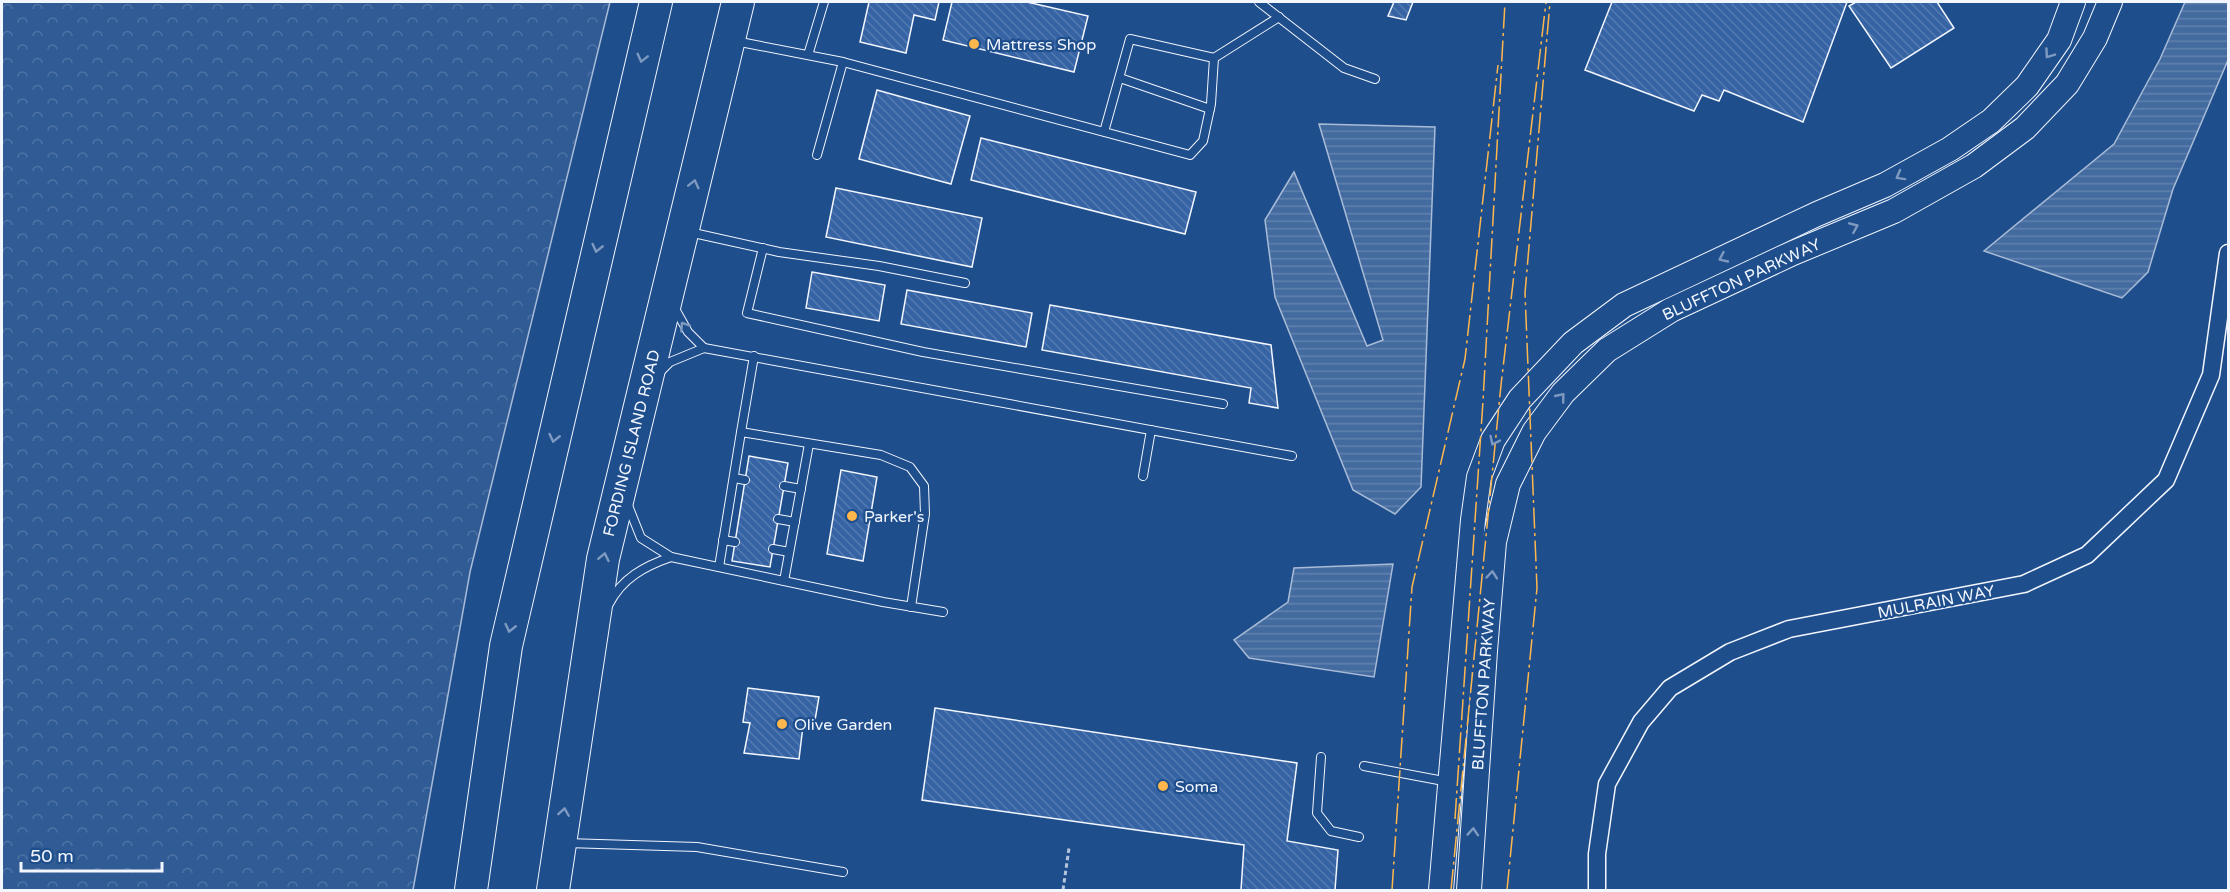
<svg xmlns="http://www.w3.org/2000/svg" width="2230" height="892" font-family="'Varela Round',sans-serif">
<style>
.forest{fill:url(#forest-crowns);stroke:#a8bbd7;stroke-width:1.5}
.water{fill:url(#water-rules);stroke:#a8bbd7;stroke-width:1.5}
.building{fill:url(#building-back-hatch);stroke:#f2f6ff;stroke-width:1.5}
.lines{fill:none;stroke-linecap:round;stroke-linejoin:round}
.lane-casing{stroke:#f2f6ff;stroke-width:10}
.street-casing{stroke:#f2f6ff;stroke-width:19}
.secondary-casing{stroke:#f2f6ff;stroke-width:26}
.highway-casing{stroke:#f2f6ff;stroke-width:34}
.path{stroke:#b3c4dc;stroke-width:3;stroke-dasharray:4.5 3;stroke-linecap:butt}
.lane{stroke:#1f4e8c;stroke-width:8}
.street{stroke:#1f4e8c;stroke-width:16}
.secondary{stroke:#1f4e8c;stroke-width:24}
.highway{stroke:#1f4e8c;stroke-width:32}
.power{stroke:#ffb74d;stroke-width:1.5;stroke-dasharray:21 4.5 3 4.5;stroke-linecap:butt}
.oneway{stroke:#7e9ac0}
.poi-dot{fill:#ffb74d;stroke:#1f4e8c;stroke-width:2}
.labels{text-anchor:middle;stroke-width:4.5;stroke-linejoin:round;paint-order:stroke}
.poi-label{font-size:16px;fill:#f2f6ff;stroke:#1f4e8c;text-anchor:start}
.street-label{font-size:16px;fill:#f2f6ff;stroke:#1f4e8c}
</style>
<defs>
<pattern id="forest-crowns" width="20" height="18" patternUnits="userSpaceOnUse" patternTransform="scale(1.5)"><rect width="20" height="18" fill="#305b95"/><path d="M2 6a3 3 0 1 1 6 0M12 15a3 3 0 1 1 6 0" fill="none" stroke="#4e73a5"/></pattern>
<pattern id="water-rules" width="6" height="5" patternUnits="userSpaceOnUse" patternTransform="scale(1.5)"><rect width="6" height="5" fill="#446ba0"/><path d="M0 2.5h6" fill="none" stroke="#5f81ae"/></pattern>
<pattern id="building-back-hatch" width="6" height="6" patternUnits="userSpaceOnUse" patternTransform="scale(1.5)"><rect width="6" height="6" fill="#3563a3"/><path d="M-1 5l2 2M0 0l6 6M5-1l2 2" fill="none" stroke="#537ab1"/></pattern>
</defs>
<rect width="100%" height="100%" fill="#1f4e8c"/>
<!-- forest -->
<path class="forest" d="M2,2H610L470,572L413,890H2Z"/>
<!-- water -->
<g class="water">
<path d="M2185,2H2228V60L2173,189L2148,272L2122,298L1984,251L2114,144L2160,59Z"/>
<path d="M1319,124L1435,127L1421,487L1395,514L1353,490L1275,297L1265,220L1294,172L1367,346L1383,340Z"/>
<path d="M1393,564L1374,677L1249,658L1234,640L1288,602L1294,568Z"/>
</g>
<!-- building -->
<g class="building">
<path d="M869,2H939L935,20L914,15L906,53L860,42Z"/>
<path d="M952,2H1027L1088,16L1074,72L943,40Z"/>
<path d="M1394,2H1413L1406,20L1388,16Z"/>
<path d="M1612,2H1847L1803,122L1724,90L1719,101L1702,95L1694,111L1585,70Z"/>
<path d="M1856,2H1937L1954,28L1891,68L1849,6Z"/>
<path d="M877,90L970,116L951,184L859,159Z"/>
<path d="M981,138L1196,192L1185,234L971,180Z"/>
<path d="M836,188L982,218L972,267L826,237Z"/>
<path d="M812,272L885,285L879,321L806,308Z"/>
<path d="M907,290L1032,313L1026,347L901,324Z"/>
<path d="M1050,305L1271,345L1278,408L1249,403L1251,388L1042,350Z"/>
<path d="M749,456L788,463L770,567L732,561Z"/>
<path d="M841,470L877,477L863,561L827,554Z"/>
<path d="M748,688L819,697L814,726H803L799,759L744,753L750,723L743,722Z"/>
<path d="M935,708L1297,763L1287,841L1338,850L1335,890H1241L1244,845L922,800Z"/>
</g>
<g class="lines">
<defs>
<g id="lane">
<path d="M1259,2L1344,68L1375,79"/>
<path d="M735,41L843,62L1190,155L1203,141L1211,104L1214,58L1130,39L1104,132"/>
<path d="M808,55L824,2"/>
<path d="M1214,58L1279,17"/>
<path d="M1120,78L1210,109"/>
<path d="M817,155L843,62"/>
<path d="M689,232L779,252L879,266L965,283"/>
<path d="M763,248L747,313L923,352L1223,404"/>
<path d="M704,348L1292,456"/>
<path d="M659,373L670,362L704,348L688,332L674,307"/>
<path d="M741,432L754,356"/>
<path d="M1143,476L1151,430"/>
<path d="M734,478L745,480"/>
<path d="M784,486L801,489"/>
<path d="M627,503L641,538L671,557L883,602L943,612"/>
<path d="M778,519L795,522"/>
<path d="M723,540L735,542"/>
<path d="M773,549L789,552"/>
<path d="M719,567L741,432L881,455L910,467L924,486L925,514L911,607"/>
<path d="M784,581L809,444"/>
<path d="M609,604C622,578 645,566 671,557"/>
<path d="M1321,757L1317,813L1331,831L1359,837"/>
<path d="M1364,766L1449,782"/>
<path d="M566,843L697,847L843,872"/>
</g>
<path id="street" d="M1597,890V854L1607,784L1641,722L1670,688L1730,652L1789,629L2024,584L2087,555L2166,480L2211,375L2228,253"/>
<g id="secondary">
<path d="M1441,890L1473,520L1479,477L1493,440L1520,399L1573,343L1624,305L1817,214L1885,185L1950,149L1991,121L2027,86L2059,40L2073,2"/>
<path d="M1469,890L1485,651L1494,542L1508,484L1534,432L1563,393L1607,350L1671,310L1793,253L1894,211L1974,166L2025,128L2067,84L2095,38L2110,2"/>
</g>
<g id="highway">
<path d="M471,890L506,646L656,2"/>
<path d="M553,890L603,559L738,2"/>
</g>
</defs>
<!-- lane casing -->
<use href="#lane" class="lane-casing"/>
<!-- street casing -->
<use href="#street" class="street-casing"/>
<!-- secondary casing -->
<use href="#secondary" class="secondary-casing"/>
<!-- highway casing -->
<use href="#highway" class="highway-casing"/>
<!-- path -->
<path class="path" d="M1063,890L1069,848"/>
<!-- lane -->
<use href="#lane" class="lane"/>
<!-- street -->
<use href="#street" class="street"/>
<!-- secondary -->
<use href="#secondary" class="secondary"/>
<!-- highway -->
<use href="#highway" class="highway"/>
<!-- power -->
<g class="power">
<path d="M1455,819L1483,401L1505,2"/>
<path d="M1392,890L1412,587L1465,359L1498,65"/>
<path d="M1451,890L1501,385L1546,2"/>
<path d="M1507,890L1537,588L1525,293L1550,2"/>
</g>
</g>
<!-- one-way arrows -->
<defs><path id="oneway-chevron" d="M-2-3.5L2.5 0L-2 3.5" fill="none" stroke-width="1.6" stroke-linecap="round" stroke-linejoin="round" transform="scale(1.5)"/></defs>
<g class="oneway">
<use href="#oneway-chevron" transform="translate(2049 54) rotate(125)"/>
<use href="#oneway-chevron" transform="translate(642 58) rotate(104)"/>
<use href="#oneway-chevron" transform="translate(1900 176) rotate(151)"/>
<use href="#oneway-chevron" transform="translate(694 184) rotate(-76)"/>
<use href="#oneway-chevron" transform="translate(1854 227) rotate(-23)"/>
<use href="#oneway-chevron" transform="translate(597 248) rotate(103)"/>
<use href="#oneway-chevron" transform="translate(1723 258) rotate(155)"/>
<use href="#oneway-chevron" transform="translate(684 326) rotate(-124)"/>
<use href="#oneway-chevron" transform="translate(1561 397) rotate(-51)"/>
<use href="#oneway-chevron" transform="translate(554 438) rotate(103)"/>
<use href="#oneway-chevron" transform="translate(1494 441) rotate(116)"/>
<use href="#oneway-chevron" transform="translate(604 557) rotate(-78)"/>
<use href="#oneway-chevron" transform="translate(1492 575) rotate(-85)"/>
<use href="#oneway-chevron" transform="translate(510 628) rotate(103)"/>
<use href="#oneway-chevron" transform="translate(564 812) rotate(-81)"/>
<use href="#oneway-chevron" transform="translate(1473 832) rotate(-86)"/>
</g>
<!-- markers -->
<g class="poi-dot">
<circle cx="974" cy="44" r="6"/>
<circle cx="852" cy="516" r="6"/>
<circle cx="782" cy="724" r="6"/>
<circle cx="1163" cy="786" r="6"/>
</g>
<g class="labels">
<!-- poi labels -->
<g class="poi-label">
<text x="986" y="50">Mattress Shop</text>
<text x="864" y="522">Parker's</text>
<text x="794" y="730">Olive Garden</text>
<text x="1175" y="792">Soma</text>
</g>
<!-- street labels -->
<g class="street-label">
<text transform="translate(1741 279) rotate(-25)" y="6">BLUFFTON PARKWAY</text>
<text transform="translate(631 443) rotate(-76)" y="6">FORDING ISLAND ROAD</text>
<text transform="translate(1936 601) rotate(-11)" y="6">MULRAIN WAY</text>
<text transform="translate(1483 684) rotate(-86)" y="6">BLUFFTON PARKWAY</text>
</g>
</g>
<!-- border -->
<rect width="2230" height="892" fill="none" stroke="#f2f6ff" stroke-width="6"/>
<!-- scale -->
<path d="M21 862v9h141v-9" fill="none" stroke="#f2f6ff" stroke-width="3"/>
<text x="30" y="862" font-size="18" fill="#f2f6ff" stroke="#1f4e8c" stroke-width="4.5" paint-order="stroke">50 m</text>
</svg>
